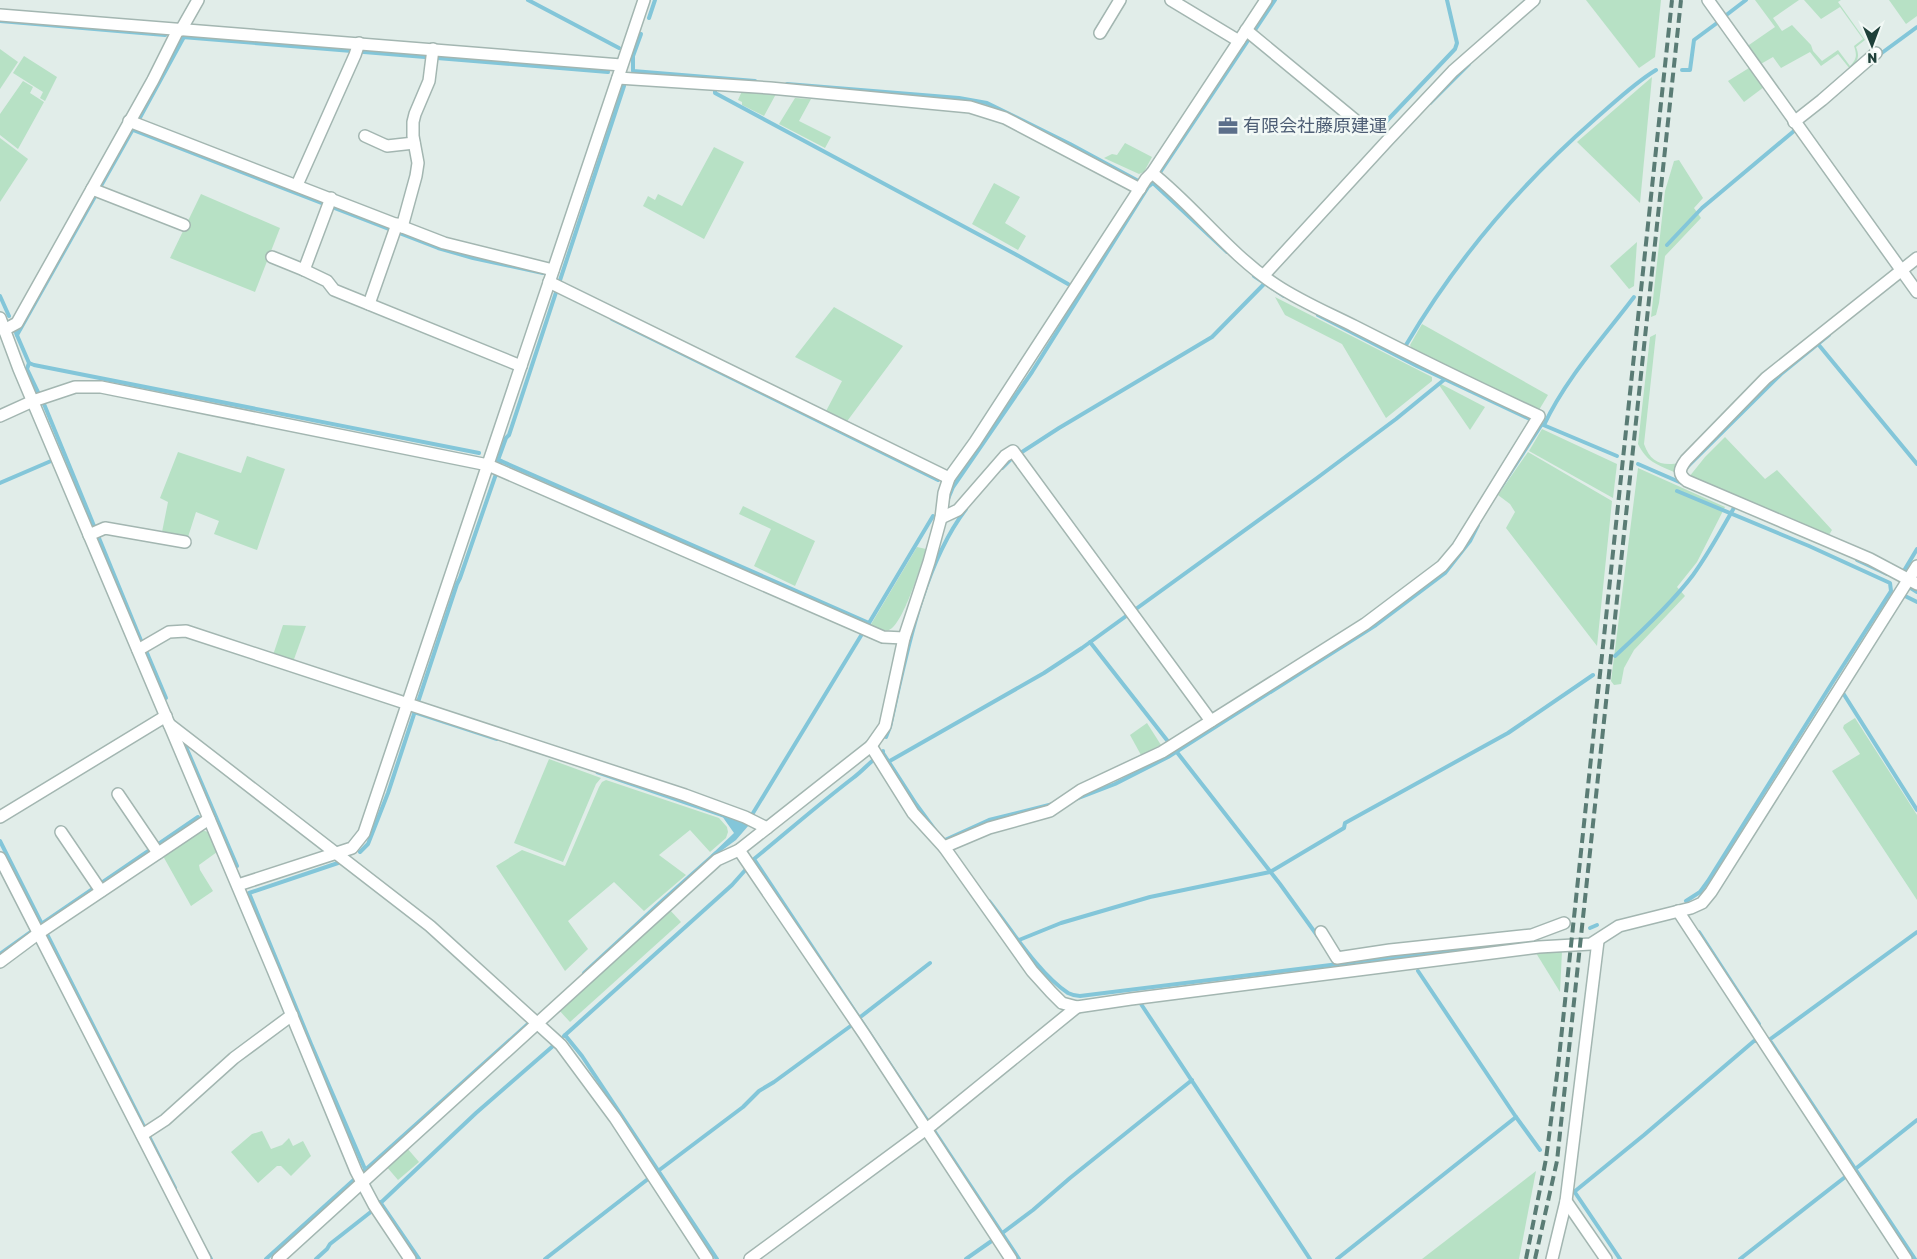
<svg xmlns="http://www.w3.org/2000/svg" width="1917" height="1259" font-family="Rubik,'Noto Sans JP',sans-serif">
<style>
.green{fill:#b7e1c5}
.water{fill:#83c6d9}
.lines{fill:none;stroke-linecap:round;stroke-linejoin:round}
.stream{stroke:#83c6d9;stroke-width:4}
.minor-casing{stroke:#a3b6b1;stroke-width:14}
.minor{stroke:#fff;stroke-width:11}
.rail{stroke:#5a7c75;stroke-width:4;stroke-dasharray:10 5;stroke-linecap:butt}
.labels{text-anchor:middle;stroke-width:5;stroke-linejoin:round;paint-order:stroke}
.service-label{font-size:18px;fill:#4e5e75;stroke:#f2f9f6;text-anchor:start}
</style>
<rect width="100%" height="100%" fill="#e1ede9"/>
<!-- green -->
<g class="green">
<path d="M1586,0H1661L1655,57L1639,68Z"/>
<path d="M1755,0H1799L1773,18L1782,31L1792,25L1811,45L1813,51L1822,61L1838,50L1850,66C1857,59 1857,55 1854,46L1863,39L1840,7L1821,19L1804,0H1841L1838,2L1865,40L1856,47C1860,57 1858,61 1850,69L1838,54L1821,66L1810,52L1781,68L1773,57L1759,65L1746,47L1775,27Z"/>
<path d="M1889,0H1917V16L1906,24Z"/>
<path d="M0,49L18,62L0,89Z"/>
<path d="M24,56L57,77L45,101L40,98L43,92L13,73Z"/>
<path d="M1749,68L1764,87L1744,102L1728,81Z"/>
<path d="M1652,77L1640,203L1577,142Z"/>
<path d="M23,81L33,87L30,93L44,102L18,149L0,135V114Z"/>
<path d="M742,91L776,94L764,116L742,105V102L738,100Z"/>
<path d="M795,98L811,99L799,121L831,137L825,148L779,124Z"/>
<path d="M0,138L28,159L0,202Z"/>
<path d="M1125,143L1152,157L1144,172L1139,174L1104,158L1112,154L1117,155Z"/>
<path d="M714,147L744,162L704,239L643,206L648,196L655,200L658,194L682,206Z"/>
<path d="M1679,160L1703,198L1694,208L1701,218L1665,256L1659,303L1656,315L1651,317L1665,191L1674,161Z"/>
<path d="M994,183L1020,197L1005,223L1026,236L1018,250L972,224Z"/>
<path d="M201,194L280,228L255,292L170,258Z"/>
<path d="M1637,242L1634,286L1629,289L1610,266Z"/>
<path d="M1275,297L1432,377V381L1386,418L1342,344L1285,315Z"/>
<path d="M834,307L903,346L845,424L825,413L842,381L795,357Z"/>
<path d="M1422,324L1548,395L1539,410L1412,349L1410,345Z"/>
<path d="M1656,334L1644,444C1651,463 1661,466 1680,463L1674,472C1656,464 1647,462 1638,444L1650,337Z"/>
<path d="M1441,384L1485,407L1470,430L1439,385Z"/>
<path d="M1542,429L1617,464L1613,498L1529,451Z"/>
<path d="M1725,437L1765,479L1777,470L1832,530L1829,535L1689,477L1705,457Z"/>
<path d="M178,452L241,473L247,456L285,469L257,550L214,534L219,521L196,512L188,537L162,532L168,502L160,498Z"/>
<path d="M1528,452L1612,501L1597,646L1506,528L1515,512L1510,504L1498,495Z"/>
<path d="M1638,468L1725,507L1697,562L1677,587L1685,596L1634,650L1624,668L1621,684L1614,685L1611,681Z"/>
<path d="M743,506L815,541L795,586L754,566L771,529L739,514Z"/>
<path d="M917,547L926,549C921,565 903,625 889,630C883,632 876,628 870,626Z"/>
<path d="M283,625L306,626L293,662L273,655Z"/>
<path d="M1855,718L1917,815V900L1832,771L1860,754L1843,728L1844,725Z"/>
<path d="M1147,723L1161,745L1141,755L1130,735Z"/>
<path d="M549,759L601,778L596,784L563,862L514,843Z"/>
<path d="M606,780L719,818L727,827L728,832L726,838L710,852L690,830L659,855L686,875L644,911L614,882L568,921L588,949L565,971L496,866L522,850L565,866L599,787L602,782Z"/>
<path d="M200,830L209,832L217,852L199,865L200,870L213,891L191,906L163,856Z"/>
<path d="M669,909L681,922L570,1022L558,1009Z"/>
<path d="M1562,951L1560,992L1536,953Z"/>
<path d="M262,1131L271,1149L282,1145L289,1138L293,1146L303,1141L311,1156L291,1176L281,1166H277L258,1183L231,1152L252,1134Z"/>
<path d="M407,1148L419,1162L398,1180L386,1166Z"/>
<path d="M1536,1171L1519,1259H1422Z"/>
</g>
<!-- water -->
<path class="water" d="M723,813L748,823L749,825L736,840L713,857L711,855L734,833L722,816Z"/>
<g class="lines">
<!-- stream -->
<g class="stream">
<path d="M528,0L619,48"/>
<path d="M1725,16L1746,0"/>
<path d="M649,18L655,0"/>
<path d="M0,21L165,35"/>
<path d="M641,34L633,56V71L755,81"/>
<path d="M182,37L608,72"/>
<path d="M1879,55L1917,27"/>
<path d="M1682,70H1690L1694,40L1717,23"/>
<path d="M787,84L959,98L987,103L1070,144L1142,183"/>
<path d="M715,88V93L1015,254L1068,284"/>
<path d="M1430,103L1469,64"/>
<path d="M137,123L185,35"/>
<path d="M1380,128L1455,49L1457,43L1447,0"/>
<path d="M133,130L438,248L473,258L543,273"/>
<path d="M1153,183L1227,252"/>
<path d="M1667,245L1702,208L1794,131"/>
<path d="M1254,276L1284,296"/>
<path d="M0,296L9,316"/>
<path d="M1318,315L1417,366L1534,421"/>
<path d="M612,319L938,480"/>
<path d="M16,333L29,363L27,369L38,392"/>
<path d="M17,335L133,129"/>
<path d="M1818,344L1917,464"/>
<path d="M1406,345C1456,260 1520,185 1594,120C1614,103 1633,84 1656,70"/>
<path d="M29,363L34,365L479,453"/>
<path d="M44,404L142,643"/>
<path d="M1541,424L1617,456"/>
<path d="M1544,425C1566,378 1603,338 1634,297"/>
<path d="M501,461L869,623"/>
<path d="M500,463L501,461L498,460L506,438L509,435L624,86"/>
<path d="M1638,464L1684,484"/>
<path d="M1002,468L1011,459L1059,428L1212,337L1266,282"/>
<path d="M1686,468L1781,374L1829,335"/>
<path d="M0,483L51,461"/>
<path d="M1501,487L1542,424"/>
<path d="M1677,491L1809,546L1890,583L1891,591L1832,683L1708,881L1700,892L1686,901"/>
<path d="M948,499L953,487L1032,372L1148,187L1153,183L1275,0"/>
<path d="M1857,560L1887,574"/>
<path d="M1902,574L1917,549"/>
<path d="M1906,585L1917,592"/>
<path d="M1901,594L1917,602"/>
<path d="M869,623L933,516"/>
<path d="M1090,642L1170,744"/>
<path d="M147,653L166,698"/>
<path d="M1615,656C1640,633 1672,603 1693,575C1709,553 1722,529 1735,506"/>
<path d="M1843,693L1917,810"/>
<path d="M414,712L497,739"/>
<path d="M886,737L890,727C906,657 922,567 966,509"/>
<path d="M186,747L237,866"/>
<path d="M883,751V753C871,760 864,770 853,778C819,804 787,832 754,859L1019,1259"/>
<path d="M1176,751L1280,884L1319,938"/>
<path d="M883,753L916,804L935,830"/>
<path d="M888,762L1044,673L1082,648L1317,478L1396,419L1445,379"/>
<path d="M597,772L725,816"/>
<path d="M1076,799L1115,784L1168,757L1376,625L1445,573L1470,541L1478,525"/>
<path d="M750,818L862,634"/>
<path d="M945,840L989,820L1053,804"/>
<path d="M0,841L175,1188"/>
<path d="M360,852L368,844L388,793L457,584L460,578L496,474"/>
<path d="M338,863L249,893L311,1044L365,1169"/>
<path d="M989,901C1011,929 1039,974 1068,993C1072,995 1076,996 1080,996L1516,942"/>
<path d="M40,925L198,817"/>
<path d="M1590,928L1597,925"/>
<path d="M1699,932L1759,1024"/>
<path d="M1019,940L1061,923L1150,897L1270,872L1344,828L1345,823L1508,733L1593,675"/>
<path d="M0,954L35,929"/>
<path d="M1418,971L1516,1117L1540,1150"/>
<path d="M584,973L662,901L716,853"/>
<path d="M1141,1004L1310,1259"/>
<path d="M859,1018L930,963"/>
<path d="M565,1035L582,1056L717,1259"/>
<path d="M564,1036L732,885L748,867"/>
<path d="M1771,1042L1915,1259"/>
<path d="M1854,1170L1917,1120"/>
<path d="M364,1171L529,1023"/>
<path d="M658,1171L743,1107L759,1091L774,1082L852,1025"/>
<path d="M1574,1191L1620,1259"/>
<path d="M1574,1192L1644,1135L1754,1041L1769,1040L1917,932"/>
<path d="M380,1202L419,1259"/>
<path d="M1001,1234L1033,1210L1070,1178L1192,1080"/>
<path d="M207,1252L211,1259"/>
<path d="M266,1259L357,1177"/>
<path d="M316,1259L327,1249L330,1244L372,1211L476,1113L553,1046"/>
<path d="M545,1259L648,1179"/>
<path d="M966,1259L993,1240"/>
<path d="M1337,1259L1516,1117"/>
<path d="M1740,1259L1849,1174"/>
</g>
<defs>
<g id="minor">
<path d="M1171,0L1239,41"/>
<path d="M1708,0L1917,292"/>
<path d="M0,15L621,65"/>
<path d="M181,30L198,0"/>
<path d="M1246,30L1355,120"/>
<path d="M1100,33L1120,0"/>
<path d="M618,78L770,88L970,107L1005,118L1140,189"/>
<path d="M129,121L444,243L553,270"/>
<path d="M1794,122L1822,100L1876,53"/>
<path d="M365,136L387,146L414,143"/>
<path d="M297,185L355,55L359,43"/>
<path d="M92,189L184,225"/>
<path d="M331,198L304,270L327,281L334,290L521,366"/>
<path d="M402,227L416,176L418,163L413,136V122L415,114L429,81L433,49"/>
<path d="M272,257L304,270"/>
<path d="M1917,258L1766,378L1686,460C1680,468 1677,474 1687,481L1870,559L1917,584"/>
<path d="M1264,275L1387,141L1453,71L1534,0"/>
<path d="M549,282L949,478"/>
<path d="M369,304L397,224"/>
<path d="M0,318L19,369L273,970L356,1171L374,1205L410,1259"/>
<path d="M4,330L17,323L153,80L178,30"/>
<path d="M0,416L33,401L75,387H101L488,465L883,637L904,638"/>
<path d="M941,518L958,510L1005,456L1013,451L1211,721"/>
<path d="M89,535L105,528L185,542"/>
<path d="M138,650L169,632L186,631L685,795L745,817L767,828"/>
<path d="M169,724L430,926L561,1045L615,1118L707,1259"/>
<path d="M871,746L913,813L944,847L1032,971L1051,992L1062,1003L1077,1007L1131,999L1539,947L1591,944L1619,926L1691,908L1702,903L1711,892L1917,566"/>
<path d="M118,794L158,853"/>
<path d="M0,817L166,716"/>
<path d="M61,832L101,891"/>
<path d="M944,847L989,828L1050,811L1081,790L1162,752L1365,624L1442,566L1458,547L1539,416C1476,387 1415,357 1354,326C1328,313 1300,301 1276,285C1229,254 1195,207 1152,173"/>
<path d="M739,850L864,1034L1011,1259"/>
<path d="M0,858L205,1259"/>
<path d="M238,885L352,848L364,833L644,0"/>
<path d="M1678,911L1906,1259"/>
<path d="M1321,932L1337,958L1390,950L1532,935L1564,923"/>
<path d="M0,962L39,933L209,819"/>
<path d="M142,1135L165,1120L234,1058L292,1015"/>
<path d="M1566,1201L1606,1259"/>
<path d="M278,1259L717,860L739,850L871,746L885,726L904,638L929,562L941,518L944,493L949,478L975,442L1146,179L1152,173L1266,0"/>
<path d="M750,1259L933,1124L1077,1007"/>
<path d="M1552,1259L1566,1201L1598,941"/>
</g>
</defs>
<!-- minor casing -->
<use href="#minor" class="minor-casing"/>
<!-- minor -->
<use href="#minor" class="minor"/>
<!-- rail -->
<g class="rail">
<path d="M1526,1259L1546,1159L1558,1067L1672,0"/>
<path d="M1535,1259L1557,1161L1681,0"/>
</g>
</g>
<!-- icons -->
<defs>
<symbol id="office-bare" viewBox="-9 -9 18 18"><path d="M-6-3h4V-5.5h4V-3h4V5H-6ZM-1-4.5V-3h2v-1.5ZM-6 0V1H6V0Z" fill="#5c6f8a" stroke="#f2f9f6" stroke-width="2.5" paint-order="stroke"/></symbol>
</defs>
<g fill-rule="evenodd">
<use href="#office-bare" x="1214" y="112" width="28" height="28"/>
</g>
<g class="labels">
<!-- service labels -->
<g class="service-label">
<text x="1243" y="132">有限会社藤原建運</text>
</g>
</g>
<!-- north arrow -->
<g transform="translate(1872 45) rotate(179)" stroke="#f2f9f6" stroke-width="4" paint-order="stroke">
<path d="M0-4L9 19L0 12L-9 19Z" fill="#1f403a"/>
<text y="-8" font-size="14" font-weight="bold" text-anchor="middle" fill="#1f403a">N</text>
</g>
</svg>
